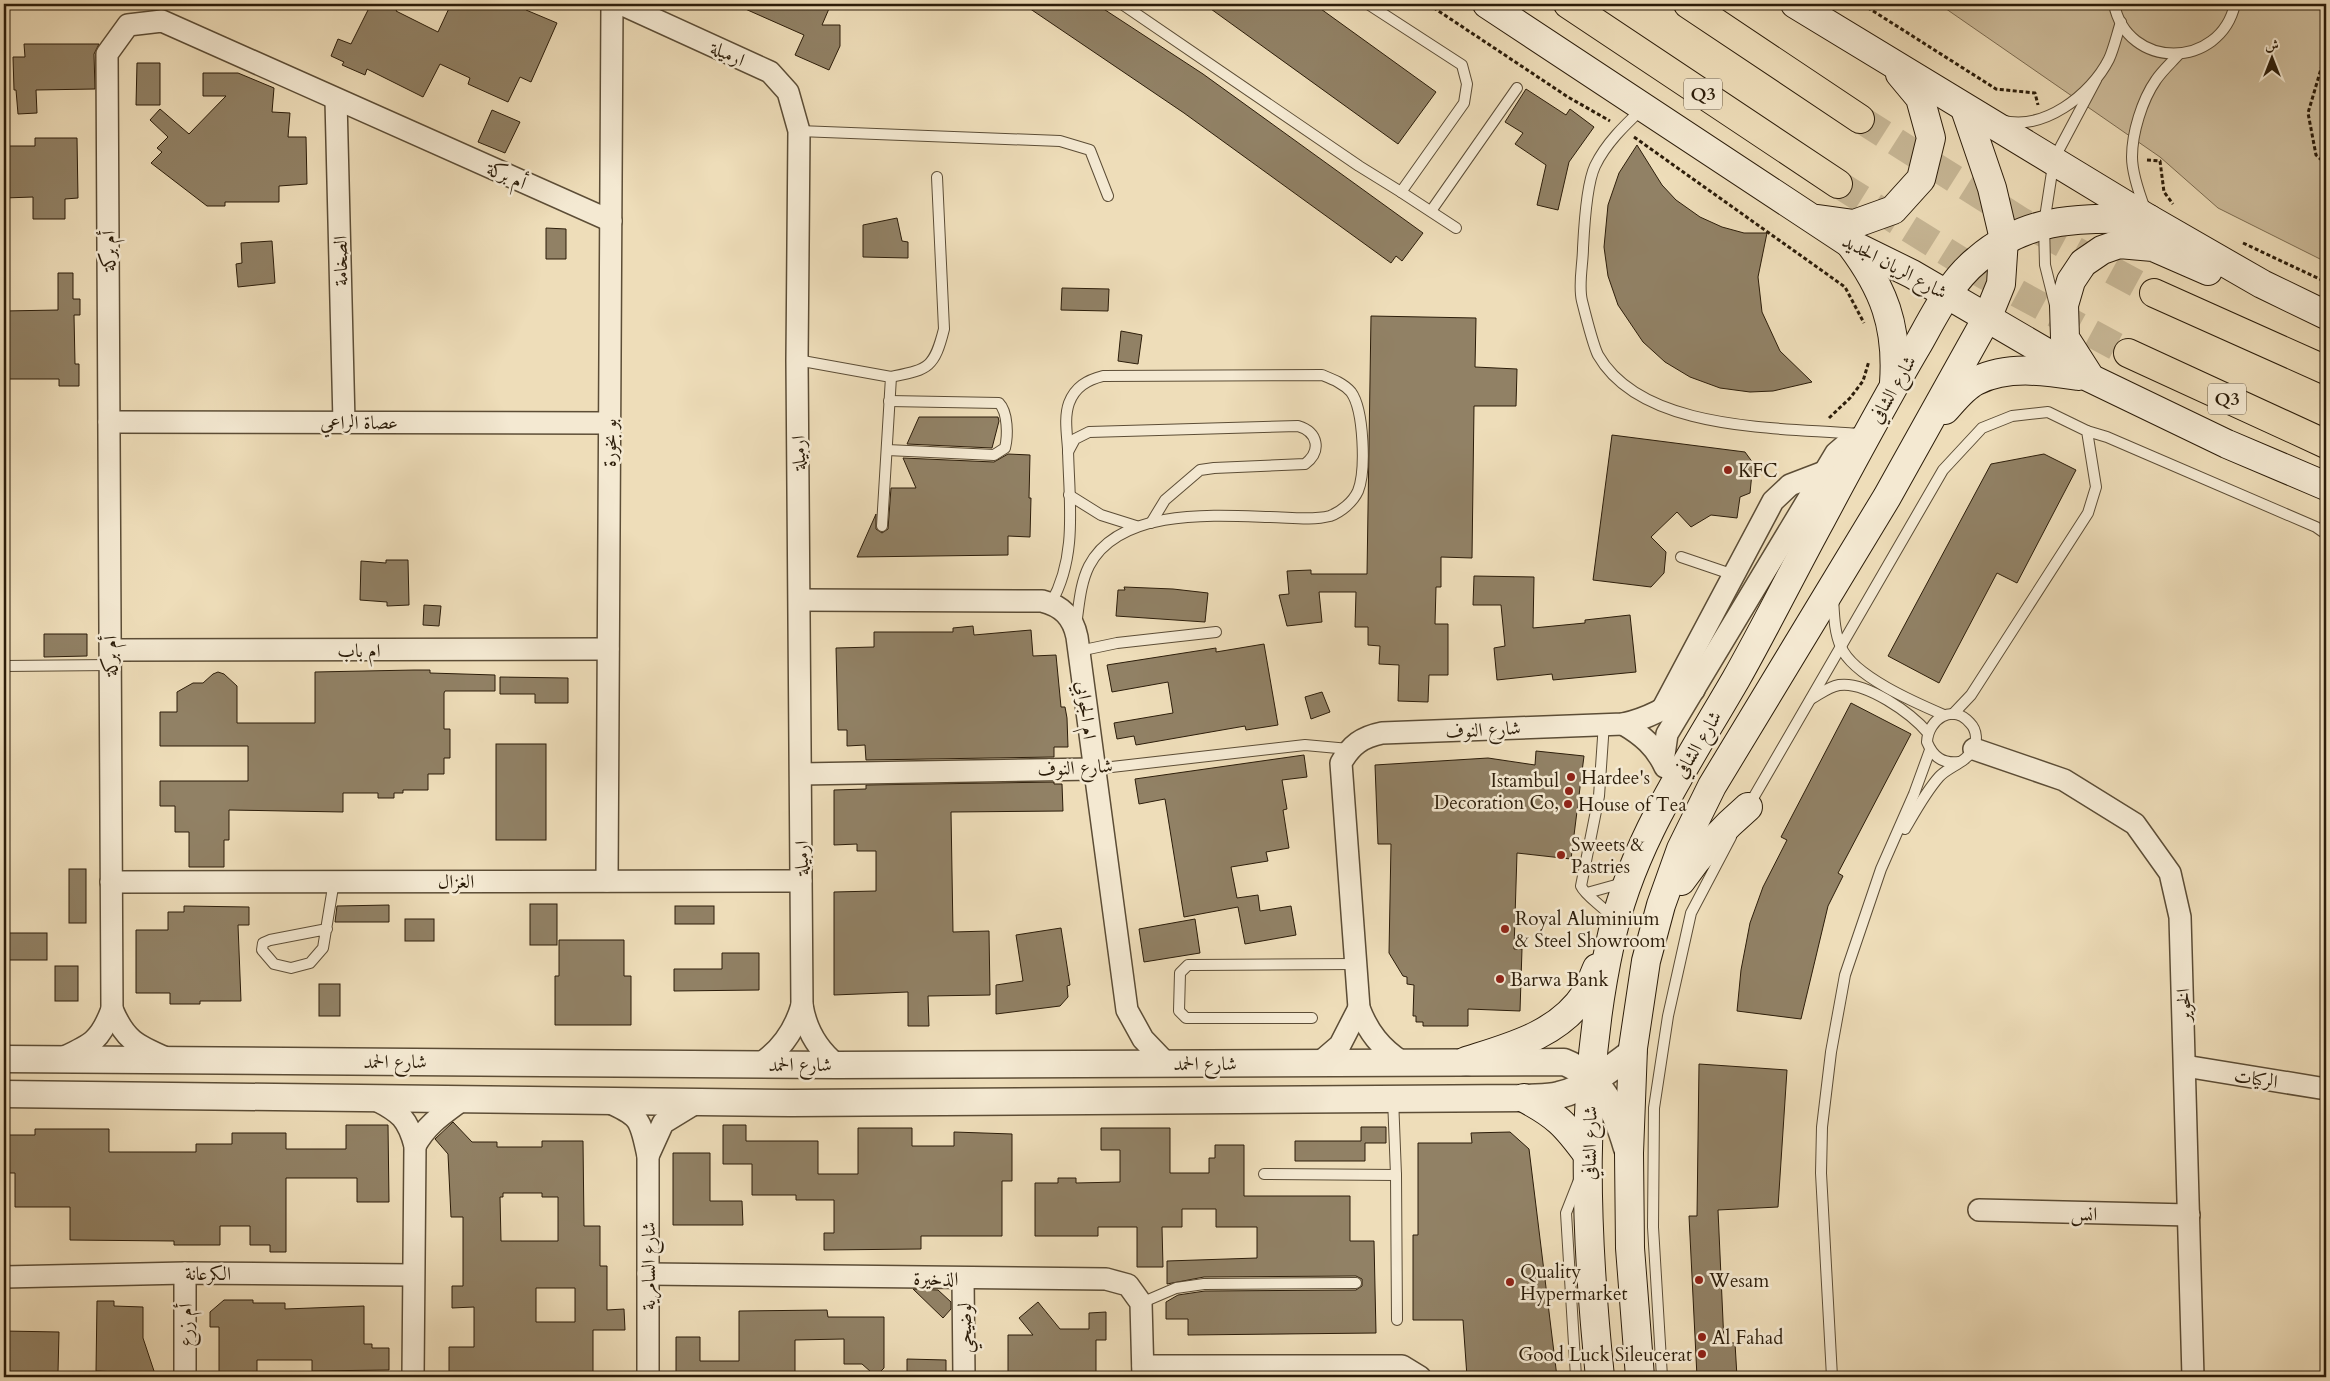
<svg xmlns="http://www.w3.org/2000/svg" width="2330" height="1381" font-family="Cardo,Amiri,serif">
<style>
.green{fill:#cdbc9b;stroke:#7c6c52}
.building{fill:#918165;stroke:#2c1d0a;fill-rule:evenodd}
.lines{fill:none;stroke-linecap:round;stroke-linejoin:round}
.trunk-tunnel{stroke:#c7b796;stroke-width:28;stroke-dasharray:28 14;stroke-linecap:butt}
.service-casing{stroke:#5c4d36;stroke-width:12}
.minor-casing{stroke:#5c4d36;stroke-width:24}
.tertiary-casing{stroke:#5c4d36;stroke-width:29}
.secondary-casing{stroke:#2c1d0a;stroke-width:30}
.trunk-casing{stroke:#2c1d0a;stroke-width:30}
.path{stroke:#2c1d0a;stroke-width:3;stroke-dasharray:4 2.5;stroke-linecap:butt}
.service{stroke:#f4e9d2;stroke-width:10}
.minor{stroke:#f4e9d2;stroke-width:21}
.tertiary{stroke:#f4e9d2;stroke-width:26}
.secondary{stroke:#f4e9d2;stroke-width:28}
.trunk{stroke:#eeddb9;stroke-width:28}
.poi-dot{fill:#8f2418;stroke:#f4e9d2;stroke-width:2}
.labels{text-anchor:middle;stroke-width:5;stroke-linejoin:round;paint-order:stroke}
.shield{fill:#f4e9d2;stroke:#685a46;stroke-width:1}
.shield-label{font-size:18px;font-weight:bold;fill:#2c1d0a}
.street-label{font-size:19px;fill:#2c1d0a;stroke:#f4e9d2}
.poi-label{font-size:19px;fill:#2c1d0a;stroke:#f4e9d2;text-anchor:start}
</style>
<rect width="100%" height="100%" fill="#eeddb9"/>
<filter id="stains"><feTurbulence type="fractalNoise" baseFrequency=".004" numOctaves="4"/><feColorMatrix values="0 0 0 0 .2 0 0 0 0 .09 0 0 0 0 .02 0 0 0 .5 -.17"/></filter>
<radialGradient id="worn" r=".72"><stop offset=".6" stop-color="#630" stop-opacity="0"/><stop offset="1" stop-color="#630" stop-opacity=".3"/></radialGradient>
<!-- green -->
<path class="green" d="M1939,4H2326V262L2218,208L2160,157Z"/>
<!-- building -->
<g class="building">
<path d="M371,4H400L396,11L438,32L451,4H529L526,10L557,23L531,82L520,77L508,102L468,84L470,78L440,64L423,97L367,69L365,75L342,65L344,62L331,56L338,39L351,44Z"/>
<path d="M734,4H831L822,25H840V46L829,70L795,55L804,35Z"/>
<path d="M1023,4H1096L1203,74L1423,233L1402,261L1396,256L1391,263L1184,113Z"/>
<path d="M1204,4H1314L1436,92L1398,144Z"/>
<path d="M24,44H99L94,54L95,89L36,90L37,113L18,114L16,90H14L13,57H25Z"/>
<path d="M137,63H160V105H136Z"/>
<path d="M203,73H238L274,88L272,112L290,113L288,137H306L307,184L279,186V202H225V206H207L151,163L162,152L157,148L168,137L150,120L160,109L189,134L226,96H203Z"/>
<path d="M1526,89L1566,115L1570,109L1594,127L1569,162L1558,210L1537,205L1546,165L1515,144L1523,133L1505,122Z"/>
<path d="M492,110L520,122L505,153L478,142Z"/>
<path d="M35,138H77L78,198L65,199V219H33V197L4,198V146H35Z"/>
<path d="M1637,145L1662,185L1676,200L1700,217L1722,227L1744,233H1767L1758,277L1762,312L1780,351L1812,382L1773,391L1750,392L1720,388L1690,377L1665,362L1643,342L1618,305L1608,276L1604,247L1608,205L1619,173Z"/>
<path d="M897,218L902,241L908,242V258L863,257V225Z"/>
<path d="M546,228L566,229V259H546Z"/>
<path d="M272,241L275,283L238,287L236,264L242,263L241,243Z"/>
<path d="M58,273H73V299H80V315H74L75,364H79V386H59V379H4V311L58,310Z"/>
<path d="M1062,288L1109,289L1108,311L1061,310Z"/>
<path d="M1371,316L1476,318L1475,367L1517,369L1516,406H1474L1472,558L1441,557V587H1436L1435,624H1448V675H1429L1428,702L1398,701L1399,665L1379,664L1380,646L1368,645V627H1355L1356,592H1319L1322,622L1287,626L1279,595L1289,594L1287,571L1311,570V574H1367Z"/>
<path d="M1121,331L1142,335L1138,364L1118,361Z"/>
<path d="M919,417H998L999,421L992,448L907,444Z"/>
<path d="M1612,435L1745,452L1753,463L1750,493L1740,497L1737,518L1711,515L1691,527L1677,512L1651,537L1666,552L1664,573L1651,587L1593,580Z"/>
<path d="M1008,454L1030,455L1029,498H1031L1030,537L1008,536V555L857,557L876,514V529L882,533L888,529L891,488H916L903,458L994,462Z"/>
<path d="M2044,454L2076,470L2017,583L1997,573L1939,683L1888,656L1991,464Z"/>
<path d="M386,560H408L409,605L387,606V602L360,600L361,561L386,563Z"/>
<path d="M1474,576L1534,577L1533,628L1585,623V620L1630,615L1636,672L1553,680L1552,674L1497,680L1494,648L1505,646L1501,605H1473Z"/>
<path d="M1124,587L1173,589L1208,593L1205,622L1116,616L1118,590H1125Z"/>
<path d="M424,605L441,606L439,626L423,625Z"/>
<path d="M973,626L974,635L1031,630L1033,656L1056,655L1061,707H1065L1067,718L1068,747H1054V757L866,760L865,745L847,746V730H838L836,648L874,647V632H953V628Z"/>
<path d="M44,634H87V656L44,657Z"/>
<path d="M1264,644L1278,725L1246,730L1245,726L1136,745L1134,736L1117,739L1114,723L1173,713L1168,682L1112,692L1107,665L1216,648V652Z"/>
<path d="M414,670H430V673L495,675V691H445L444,693V729H450V758H444V774H428V790H403V793H394V798H378V793H343V812L229,810V840H224V867H189V832H175V806H160V781H248V746H160V712H177V692L193,683H203L213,674L218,672L224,674L237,686V723H315V672Z"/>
<path d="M500,677L568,678V703H535V694H500Z"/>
<path d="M1322,692L1330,712L1311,719L1305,697Z"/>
<path d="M1851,703L1911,734L1838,873L1843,876L1828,906L1801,1019L1737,1011L1741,970L1750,923L1763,887L1787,840L1781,837Z"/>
<rect x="496" y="744" width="50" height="96"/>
<path d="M1536,751L1584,756L1571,859L1517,853L1514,949H1522L1520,1011L1468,1009V1026H1423V1022H1416V1016H1413L1414,985L1407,984V977L1403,976L1389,953L1391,844H1378L1375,765L1488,758L1535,765Z"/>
<path d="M1304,755L1307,777L1282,780L1287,809L1283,810L1289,848L1266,852L1268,861L1231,867L1237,898L1258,895L1260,911L1291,906L1296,935L1245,944L1238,907L1184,917L1165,799L1139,804L1135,779Z"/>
<path d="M1054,782V784H1062L1063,811L951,812L953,932L989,931L990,995L928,996L929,1026H908V992L834,995V892L876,891V851H857V844L834,845V790L866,789V785Z"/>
<rect x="69" y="869" width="17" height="54"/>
<rect x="530" y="904" width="27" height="41"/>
<path d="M389,905V922H335L337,906Z"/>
<path d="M184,906L249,907V925H238L241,1001H200V1004H170V993H136V930H168V912H184Z"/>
<rect x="675" y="906" width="39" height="18"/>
<rect x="405" y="919" width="29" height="22"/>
<path d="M1195,919L1200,953L1144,962L1139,929Z"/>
<path d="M1061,928L1070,985L1067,986L1068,997L1060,1006L996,1014V985L1023,981L1016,935Z"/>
<rect x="4" y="933" width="43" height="27"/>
<path d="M559,940H624V976H631V1025H555V976H559Z"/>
<path d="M722,953H759V990L674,991V969H722Z"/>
<rect x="55" y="966" width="23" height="35"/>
<rect x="319" y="984" width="21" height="32"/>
<path d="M1699,1064L1787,1070L1778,1207L1718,1210L1724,1343H1735L1737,1377H1697L1689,1216H1697Z"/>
<path d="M453,1122L472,1142H497V1147H542V1141H583L584,1226H600V1266H607V1310L624,1309L625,1330H593V1377H449V1347H474V1307L452,1308V1286H463V1217H451L448,1154L435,1139ZM503,1193H542V1197H558V1241H501L500,1197H503ZM536,1288H575V1322H536Z"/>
<path d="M346,1125H388L389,1202H357V1178H286V1252H270V1245H250V1226H220V1245H174V1241L70,1240V1207H15V1173H4V1135H35V1129H109V1152H196V1144H232V1133H286V1149H346Z"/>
<path d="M723,1125H746V1141H818V1174H858V1128H912V1146H954V1132L1012,1134V1181H1002V1236H921V1249L824,1250V1233H834V1200H796V1195H752V1164H723Z"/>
<path d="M1361,1127H1386V1143H1365V1161H1295V1141H1361Z"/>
<path d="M1101,1128H1170V1173H1209V1158H1215V1145H1244V1196H1350V1241H1374L1376,1333L1188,1335V1319H1166V1302L1178,1295L1205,1291L1356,1290L1362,1286V1279L1356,1276L1204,1277L1167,1284V1261L1257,1258V1227H1216V1209H1182V1227H1162L1163,1267H1137V1227H1098V1236H1035V1183H1058V1178H1076V1183L1120,1182V1150H1101Z"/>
<path d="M1510,1132L1529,1149L1557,1377H1467L1463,1320H1413V1235H1418V1143H1472L1471,1133Z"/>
<path d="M673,1153H710V1201H742L743,1225H673Z"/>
<path d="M913,1289L938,1290L951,1302V1309L943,1318Z"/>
<path d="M224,1300H253V1303H285V1309L364,1306V1344H372V1348H389V1370L312,1371V1360H257V1377H219V1327H210V1312Z"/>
<path d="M97,1301H114V1306L143,1307V1338L156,1377H120L118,1372L96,1371Z"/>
<path d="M1038,1302L1060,1329H1089V1313L1106,1312V1340H1096V1377H1008V1335H1033L1019,1318Z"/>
<path d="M827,1310L828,1317H884V1368L880,1372H871L862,1364H844V1339L795,1340V1377H676V1337H700V1361H739V1311Z"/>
<path d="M4,1331L59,1332L58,1372H39V1377H4Z"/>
<path d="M907,1359L946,1360V1377H907Z"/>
</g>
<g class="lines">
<!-- trunk-tunnel -->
<g class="trunk-tunnel">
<path d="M1860,119L2021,221L2154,293"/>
<path d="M1838,184L1982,274L2128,353"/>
</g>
<defs>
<g id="service">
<path d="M1122,4L1359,166L1401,192L1464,103L1467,84L1462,65L1368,4"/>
<path d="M2114,4C2127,70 2220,70 2235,4"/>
<path d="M1643,108C1625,125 1606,143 1595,166C1587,183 1584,228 1583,248C1583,264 1578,285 1582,301C1585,313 1593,345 1598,355C1642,432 1778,427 1856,434"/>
<path d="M2001,120C2043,132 2091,95 2109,59C2114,48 2117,34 2121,22"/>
<path d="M799,131L1060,141L1090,150L1108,196"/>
<path d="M1401,192L1456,228"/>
<path d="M2145,209C2139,193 2132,173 2132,157C2132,133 2142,100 2156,80C2162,71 2171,63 2179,54"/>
<path d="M1431,211L1517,88"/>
<path d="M2056,309L2045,265L2044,224L2054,159L2096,80"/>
<path d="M797,360L891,377L882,526"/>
<path d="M891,377C928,369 934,369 944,329L937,177"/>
<path d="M2087,431L2107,437L2316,527L2326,534"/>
<path d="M887,450L994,455L1005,448C1008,436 1008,412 999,403L889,401"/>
<path d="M1068,452L1075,439L1089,432L1298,426C1318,432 1322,451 1305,464L1214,468L1200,470L1165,500L1151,523"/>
<path d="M1069,495L1101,515L1136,526"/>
<path d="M1681,557L1734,575"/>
<path d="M1833,597C1834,613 1834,632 1841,647C1853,676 1916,703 1944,715"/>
<path d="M1051,603C1078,556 1069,501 1068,449C1067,434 1064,417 1069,403C1075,387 1087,380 1103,376L1322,375C1332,379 1343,383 1351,392C1364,410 1366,471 1358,491C1353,502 1341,512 1330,516C1311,521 1288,517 1269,517C1214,515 1119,508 1089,566C1080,584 1079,606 1076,625"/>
<path d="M1079,651L1117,643L1216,632"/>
<path d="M4,666L111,665"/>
<path d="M1811,699C1820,694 1828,687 1839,685C1866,681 1911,713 1928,733"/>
<path d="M1604,723L1599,796L1581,886C1586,897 1605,907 1613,919"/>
<path d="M1094,769L1305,745L1349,749"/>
<path d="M1748,807L1943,470L1982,428L2012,416L2048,412L2087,431L2096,487L2088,513L1971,695L1953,714"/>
<path d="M1905,829C1915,812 1925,793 1939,777C1948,767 1965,763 1972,751C1978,742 1977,730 1970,723C1953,703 1928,719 1927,742C1933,757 1943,764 1959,762"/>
<path d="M1587,893L1623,883"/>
<path d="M327,929L270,940L263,943L262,950L274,964L291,968L310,963L323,948L334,881"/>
<path d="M1312,1018H1186L1179,1011L1180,973L1188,965H1194L1356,964"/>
<path d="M1393,1098L1396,1175L1397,1320"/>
<path d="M1264,1174L1396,1175"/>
<path d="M1141,1303L1176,1288L1204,1284L1356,1283"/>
<path d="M1576,1377L1566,1213L1579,1180"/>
<path d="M1662,1377L1653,1227L1654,1108L1668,1016L1691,913L1731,837"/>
<path d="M1832,1377L1821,1173L1822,1127L1831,1052L1845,975L1881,869L1914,794L1930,750"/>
</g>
<g id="minor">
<path d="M621,4L770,72L788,92L799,131L797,360L802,1005C806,1030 817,1049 837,1065"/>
<path d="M336,100L344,422"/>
<path d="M109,422L609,423"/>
<path d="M800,600L1042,601C1062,606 1073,617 1077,637L1127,1010L1143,1039L1166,1063"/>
<path d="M111,650L608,649"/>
<path d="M1663,708L1773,501L1790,485L1824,472"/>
<path d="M1623,724C1642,735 1656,747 1665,767"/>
<path d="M1974,749L2064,780L2135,824L2170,873L2180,917L2193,1377"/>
<path d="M1663,762L1667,734L1836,453L1850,441L1866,436"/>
<path d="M801,774L1094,769"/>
<path d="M607,881L612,4"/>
<path d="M111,882L801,881"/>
<path d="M112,1009C125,1040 136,1045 166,1058"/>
<path d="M60,1059C90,1045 100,1042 112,1009L107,54L128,25L162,21L611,221"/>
<path d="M1402,1062C1381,1048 1368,1032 1359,1008L1341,763C1351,745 1362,737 1382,733L1623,724C1651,718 1670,705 1694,690"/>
<path d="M1319,1063L1340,1045L1359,1008"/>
<path d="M760,1064C782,1049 795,1030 802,1005"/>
<path d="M2185,1066L2326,1089"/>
<path d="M376,1100C400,1112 408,1119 415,1146L413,1377"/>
<path d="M608,1102C642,1117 640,1120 648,1156V1377"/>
<path d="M415,1146C426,1125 443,1114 462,1100"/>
<path d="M648,1156L663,1123L699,1101"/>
<path d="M1979,1210L2189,1215"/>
<path d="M648,1274L1106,1279L1128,1285L1141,1303L1143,1377"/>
<path d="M4,1277L185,1273L413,1275"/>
<path d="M963,1278L964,1377"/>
<path d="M1143,1366H1402L1420,1377"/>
<path d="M185,1377V1273"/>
</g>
<g id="tertiary">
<path d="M4,1059L837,1065L1564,1062C1602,1077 1616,1111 1627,1148"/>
<path d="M4,1094L791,1103L1524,1098C1535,1097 1548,1098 1559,1095C1585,1089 1612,1068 1633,1052"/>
</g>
<g id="secondary">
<path d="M1487,4L1849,243L1912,274L2090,378L2227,444L2326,486"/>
<path d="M1795,4L2149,219L2262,284L2326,315"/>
<path d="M1818,219L1854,224L1893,210L1921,179L1931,138L1920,98L1900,74"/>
<path d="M1850,244C1884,289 1898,326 1894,383"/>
<path d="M2088,374L2065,338L2064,305L2071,281L2083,263L2102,250L2119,244L2153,247L2208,271"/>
<path d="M1945,410C1954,400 1964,387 1976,381C2008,365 2045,371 2079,376"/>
<path d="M1681,881C1701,852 1721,830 1748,807"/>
<path d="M1466,1061C1510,1047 1559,1035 1586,993C1590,986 1593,977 1597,968"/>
<path d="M1524,1098C1556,1115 1565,1124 1587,1154"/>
<path d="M1600,1377C1585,1233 1579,1086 1610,944C1630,846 1687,764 1736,679C1766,626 1793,571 1822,518C1853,460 1884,402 1917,346C1934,316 1950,282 1977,260C2030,214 2084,219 2149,219"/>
<path d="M1640,1377L1630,1248L1629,1153L1633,1048L1646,961L1661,905L1681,849L1712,786L1887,497L1988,316L2001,284L2004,239L1992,188L1965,109"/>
</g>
<g id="trunk">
<path d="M1568,4L1838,184"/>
<path d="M1688,4L1860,119"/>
<path d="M2154,293L2326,370"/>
<path d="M2128,353L2326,444"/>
</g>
</defs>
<!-- service casing -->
<use href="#service" class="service-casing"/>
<!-- minor casing -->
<use href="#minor" class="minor-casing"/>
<!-- tertiary casing -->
<use href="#tertiary" class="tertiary-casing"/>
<!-- secondary casing -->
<use href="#secondary" class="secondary-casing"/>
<!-- trunk casing -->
<use href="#trunk" class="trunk-casing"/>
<!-- path -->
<g class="path">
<path d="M1428,4L1568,97L1610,121"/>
<path d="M1862,4L1996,89L2035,93L2038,105"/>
<path d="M2326,52L2308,113L2316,155L2326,164"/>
<path d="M1634,137L1845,287L1864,323"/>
<path d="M2147,160L2160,161L2164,192L2173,204"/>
<path d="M2243,243L2326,282"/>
<path d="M1829,418L1850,398L1863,381L1869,361"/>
</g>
<!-- service -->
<use href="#service" class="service"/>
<!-- minor -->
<use href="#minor" class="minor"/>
<!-- tertiary -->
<use href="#tertiary" class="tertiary"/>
<!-- secondary -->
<use href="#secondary" class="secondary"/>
<!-- trunk -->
<use href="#trunk" class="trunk"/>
</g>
<!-- markers -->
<g class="poi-dot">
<circle cx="1728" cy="470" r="5"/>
<circle cx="1571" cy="777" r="5"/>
<circle cx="1569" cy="791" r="5"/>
<circle cx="1568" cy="804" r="5"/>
<circle cx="1561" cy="855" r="5"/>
<circle cx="1505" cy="929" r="5"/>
<circle cx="1500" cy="979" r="5"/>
<circle cx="1699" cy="1280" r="5"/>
<circle cx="1510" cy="1282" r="5"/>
<circle cx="1702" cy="1337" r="5"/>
<circle cx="1702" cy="1354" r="5"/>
</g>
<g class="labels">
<!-- shield labels -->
<g class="shield">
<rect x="1684" y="78.5" width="38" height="31" rx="4"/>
<rect x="2208" y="383.5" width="38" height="31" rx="4"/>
</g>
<g class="shield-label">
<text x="1703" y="100">Q3</text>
<text x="2227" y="405">Q3</text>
</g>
<!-- street labels -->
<g class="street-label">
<text transform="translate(728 53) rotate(25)" y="7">ارميلة</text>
<text transform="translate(507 175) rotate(24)" y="7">أم بركة</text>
<text transform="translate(108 251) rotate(-90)" y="7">أم بركة</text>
<text transform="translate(340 261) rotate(-91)" y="7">الصخامة</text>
<text transform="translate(1895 266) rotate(28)" y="7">شارع الريان الجديد</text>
<text transform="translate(1892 389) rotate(-60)" y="7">شارع الشافي</text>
<text x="359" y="429">عصاة الراعي</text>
<text transform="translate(609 443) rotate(-90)" y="7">بو بخورة</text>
<text transform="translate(798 453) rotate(-91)" y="7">ارميلة</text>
<text x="359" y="657">ام باب</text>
<text transform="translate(110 656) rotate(-91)" y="7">أم بركة</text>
<text transform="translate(1087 710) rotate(83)" y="7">ام الجوابي</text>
<text transform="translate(1483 729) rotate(-3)" y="7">شارع النوف</text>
<text transform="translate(1697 744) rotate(-59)" y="7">شارع الشافي</text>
<text transform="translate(1075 767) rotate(-3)" y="7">شارع النوف</text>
<text transform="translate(801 858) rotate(-90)" y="7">ارميلة</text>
<text x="456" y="888">الغزال</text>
<text transform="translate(2183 1005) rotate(-92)" y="7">الخوير</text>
<text x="395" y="1068">شارع الحمد</text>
<text x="1205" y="1070">شارع الحمد</text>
<text x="800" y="1071">شارع الحمد</text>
<text transform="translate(2256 1078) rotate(9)" y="7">الركيات</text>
<text transform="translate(1589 1143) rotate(-89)" y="7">شارع الشافي</text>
<text transform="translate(2084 1213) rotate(2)" y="7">انس</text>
<text transform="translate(648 1266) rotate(-90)" y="7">شارع السامرية</text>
<text x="208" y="1280">الكرعانة</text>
<text transform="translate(936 1278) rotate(1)" y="7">الذخيرة</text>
<text transform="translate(185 1325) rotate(-90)" y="7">أم زرع</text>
<text transform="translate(964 1328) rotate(-90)" y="7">لوضيحي</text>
</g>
<!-- poi labels -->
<g class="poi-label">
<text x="1738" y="477">KFC</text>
<text x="1581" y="784">Hardee's</text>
<text x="1559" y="787" text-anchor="end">Istambul<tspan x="1559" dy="22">Decoration Co,</tspan></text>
<text x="1578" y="811">House of Tea</text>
<text x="1571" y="851">Sweets &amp;<tspan x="1571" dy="22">Pastries</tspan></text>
<text x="1515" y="925">Royal Aluminium<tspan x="1515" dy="22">&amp; Steel Showroom</tspan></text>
<text x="1510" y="986">Barwa Bank</text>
<text x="1520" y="1278">Quality<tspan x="1520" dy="22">Hypermarket</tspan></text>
<text x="1709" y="1287">Wesam</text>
<text x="1712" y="1344">Al Fahad</text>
<text x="1692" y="1361" text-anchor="end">Good Luck Sileucerat</text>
</g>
</g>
<!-- margin -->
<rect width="2330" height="1381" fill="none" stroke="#eeddb9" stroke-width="20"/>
<rect x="5" y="5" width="2320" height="1371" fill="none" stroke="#2c1d0a" stroke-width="2.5"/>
<rect x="10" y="10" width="2310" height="1361" fill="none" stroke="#2c1d0a"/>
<!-- north arrow -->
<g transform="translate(2272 58)" stroke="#f4e9d2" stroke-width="4" paint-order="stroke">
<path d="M0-4L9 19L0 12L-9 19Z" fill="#2c1d0a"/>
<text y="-8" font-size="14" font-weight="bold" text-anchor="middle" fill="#2c1d0a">ش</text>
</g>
<rect width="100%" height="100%" filter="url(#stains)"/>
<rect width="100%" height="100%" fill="url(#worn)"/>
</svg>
